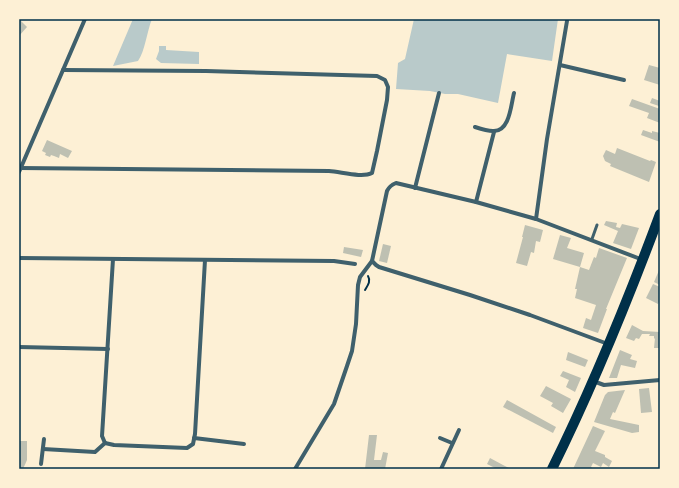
<svg xmlns="http://www.w3.org/2000/svg" width="679" height="488" font-family="'Source Sans 3',sans-serif">
<style>
.green{fill:#b9caca}
.building{fill:#bec0b2}
.lines{fill:none;stroke-linecap:round;stroke-linejoin:round}
.path{stroke:#003049;stroke-width:2}
.service{stroke:#3f606c;stroke-width:3}
.minor{stroke:#3f606c;stroke-width:4}
.primary{stroke:#003049;stroke-width:10}
.neatline{fill:none;stroke:#003049;stroke-width:1.5}
</style>
<rect width="100%" height="100%" fill="#fdf0d5"/>
<!-- green -->
<g class="green">
<path d="M133,19H152C147,31 145,51 138,61L113,66Z"/>
<path d="M414,19H558L552,61L507,54L498,103L458,94H445L430,91L396,89L398,63L405,59Z"/>
<path d="M159,46H166V50L199,52V64L161,63L156,59L159,51Z"/>
</g>
<!-- building -->
<g class="building">
<path d="M19,19L27,27L19,36Z"/>
<path d="M649,65L660,68V85L644,80Z"/>
<path d="M652,98L660,101L659,106L650,103Z"/>
<path d="M632,99L660,109V123L647,118L649,113L629,106Z"/>
<path d="M643,130L652,133V131L660,133V142L641,135Z"/>
<path d="M47,140L72,151L68,158L60,154L59,158L54,156L51,155L50,157L45,155L46,153L42,151Z"/>
<path d="M617,148L650,161L651,160L656,162L649,182L610,166L611,164L605,161L603,156L606,150L615,154Z"/>
<path d="M606,221L617,223L616,227L620,228L622,224L639,228L631,249L613,243L618,231L604,225Z"/>
<path d="M525,225L543,230L540,242L536,241L534,253L531,252L527,266L516,263L523,237H522Z"/>
<path d="M560,235L571,238L567,248L584,253L580,267L589,270L594,257L596,258L599,248L627,258L606,309H607L598,333L583,328L586,318L591,320L596,305L575,298L577,289H575L580,267L553,259Z"/>
<path d="M383,244L391,246L387,263L379,261Z"/>
<path d="M344,247L363,250L361,257L343,253Z"/>
<path d="M660,268V285L654,282Z"/>
<path d="M653,284L660,287V300L658,304L646,298Z"/>
<path d="M632,325L643,331L660,332V348H654L655,338L654,339V336H649L650,334H642L639,339L636,338L634,341L626,338Z"/>
<path d="M620,350L632,355L630,359L637,361L635,368L621,365L617,378H609Z"/>
<path d="M568,352L588,360L585,367L566,360Z"/>
<path d="M563,371L581,378L575,392L566,387L569,380L560,376Z"/>
<path d="M546,386L571,399L563,413L551,406L553,403L540,396Z"/>
<path d="M649,388L652,412L641,413L639,389Z"/>
<path d="M625,390L615,413L613,412L610,419L639,425V432L632,433L594,422L605,395L608,392Z"/>
<path d="M507,400L556,427L553,433L503,407Z"/>
<path d="M593,426L605,431L595,451L605,455V457L612,461L609,467L603,463L601,467L593,463L591,467L594,469H573Z"/>
<path d="M369,435H377L374,460H381L383,452L388,453L385,469H365Z"/>
<path d="M19,441H27V460L23,469H19Z"/>
<path d="M490,458L503,465L511,469H497L487,464Z"/>
</g>
<g class="lines">
<!-- path -->
<path class="path" d="M365,290C368,285 371,281 368,276"/>
<!-- service -->
<path class="service" d="M592,239L597,225"/>
<!-- minor -->
<g class="minor">
<path d="M560,65L624,80"/>
<path d="M475,127C481,129 487,131 493,131C510,132 511,104 514,93"/>
<path d="M19,168L329,171C342,172 362,178 372,173L377,151L387,100L388,87L385,80L377,76L206,71L63,70"/>
<path d="M19,172L85,19"/>
<path d="M415,188L439,93"/>
<path d="M476,202L494,132"/>
<path d="M536,219L547,139L567,21"/>
<path d="M19,258L334,261L355,264"/>
<path d="M372,261L376,265L379,267L470,295L530,315L608,344"/>
<path d="M19,347L108,349"/>
<path d="M593,381L604,385L660,380"/>
<path d="M194,438L244,444"/>
<path d="M440,438L452,443"/>
<path d="M105,443L114,445L187,448L193,444L195,434L205,260"/>
<path d="M105,443L102,436L113,259"/>
<path d="M43,449L95,452L105,443"/>
<path d="M41,464L44,439"/>
<path d="M295,469L334,404L347,366L352,351L356,324L358,285L360,277L372,261L387,191C389,187 391,185 396,183L476,202L536,219L643,260"/>
<path d="M441,469L459,430"/>
</g>
<!-- primary -->
<path class="primary" d="M552,469C593,386 628,300 660,214"/>
</g>
<!-- border -->
<rect width="679" height="488" fill="none" stroke="#fdf0d5" stroke-width="40"/>
<rect x="20" y="20" width="639" height="448" class="neatline"/>
</svg>
